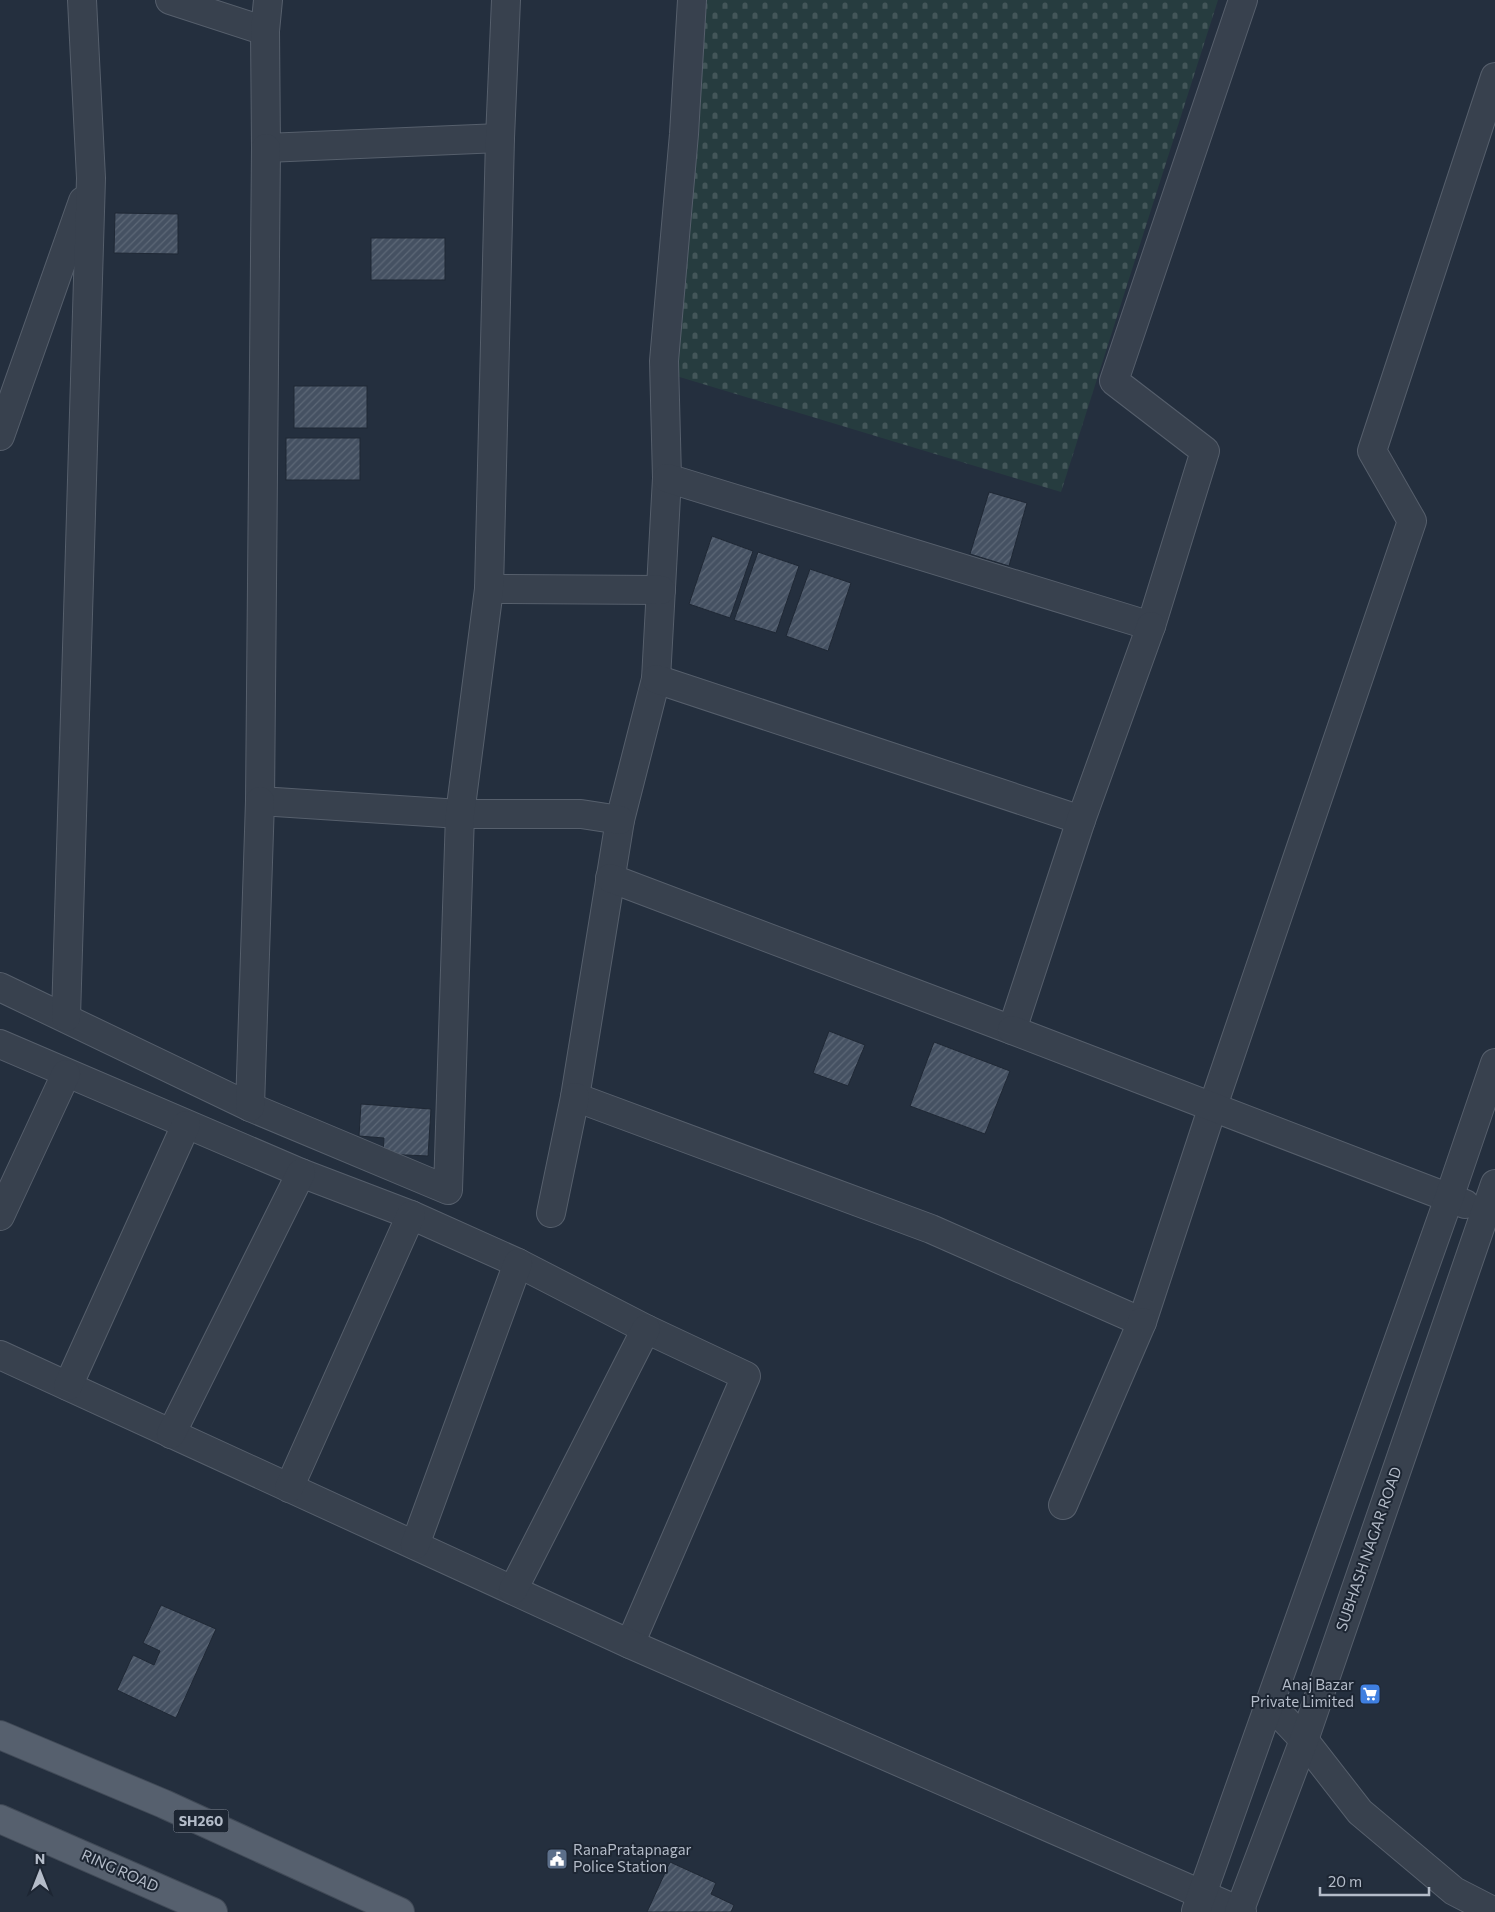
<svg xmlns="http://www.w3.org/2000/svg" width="1495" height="1912" font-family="Commissioner,sans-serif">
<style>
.cemetery{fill:url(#cemetery-stones)}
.building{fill:url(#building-hatch);stroke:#1f2835}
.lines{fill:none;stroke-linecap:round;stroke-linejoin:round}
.minor-casing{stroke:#565f6c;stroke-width:30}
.major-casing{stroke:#414a57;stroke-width:30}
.minor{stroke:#38414e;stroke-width:28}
.major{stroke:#56606e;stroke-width:28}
.labels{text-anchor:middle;stroke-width:4;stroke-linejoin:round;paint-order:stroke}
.shield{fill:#1d2633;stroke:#878f9c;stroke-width:1}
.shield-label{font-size:14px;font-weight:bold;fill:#b4bcc9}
.street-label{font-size:15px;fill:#b4bcc9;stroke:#1d2633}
.poi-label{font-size:15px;fill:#b4bcc9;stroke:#1d2633;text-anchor:end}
</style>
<defs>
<pattern id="cemetery-stones" width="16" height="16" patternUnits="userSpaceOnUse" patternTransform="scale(1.25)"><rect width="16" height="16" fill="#263c3f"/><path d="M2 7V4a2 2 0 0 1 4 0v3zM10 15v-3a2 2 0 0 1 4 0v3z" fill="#435659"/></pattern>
<pattern id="building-hatch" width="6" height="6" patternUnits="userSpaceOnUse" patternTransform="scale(1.25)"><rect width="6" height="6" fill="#455162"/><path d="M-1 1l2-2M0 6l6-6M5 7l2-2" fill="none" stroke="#5d6877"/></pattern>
</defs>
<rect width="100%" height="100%" fill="#242f3e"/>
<path class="cemetery" d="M689,0H1218L1061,492L663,372Z"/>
<g class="building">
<path d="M115,213L178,214V254L114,253Z"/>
<rect x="371" y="238" width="74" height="42"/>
<rect x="294" y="386" width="73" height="42"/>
<rect x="286" y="438" width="74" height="42"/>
<path d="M989,492L1027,503L1009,566L970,554Z"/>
<path d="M712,536L753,551L730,618L689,604Z"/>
<path d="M758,552L799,566L776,633L734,620Z"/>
<path d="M810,569L851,583L828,651L786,636Z"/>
<path d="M829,1031L865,1045L848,1086L813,1073Z"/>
<path d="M934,1042L1010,1071L985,1134L910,1106Z"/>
<path d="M361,1104L431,1109L428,1156L383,1154L384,1138L359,1136Z"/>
<path d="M161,1605L216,1629L176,1718L117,1690L133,1655L154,1665L160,1651L143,1643Z"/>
<path d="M670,1862L716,1883L711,1894L734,1905L731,1912H647Z"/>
</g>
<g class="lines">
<g class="minor-casing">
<g id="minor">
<path d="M170,0L265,31"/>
<path d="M268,0L265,31L266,148L500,138"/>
<path d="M692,0L684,134L664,361L667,478L656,679L620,820L575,1097L931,1229L1142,1322L1213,1106L1412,521L1372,451L1495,77"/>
<path d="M266,148L260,801L460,814H581L620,820"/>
<path d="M0,436L83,201"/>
<path d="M667,478L1151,626L1205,451L1114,381L1243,0"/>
<path d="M489,589L661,590"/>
<path d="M656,679L1081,820"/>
<path d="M610,878L1012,1030L1081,820L1151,626"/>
<path d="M0,987L250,1107L448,1190L460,814L489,589L500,138L506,0"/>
<path d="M66,1017L91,178L82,0"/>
<path d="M1012,1030L1465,1204"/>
<path d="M0,1044L301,1173L411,1215L518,1263L646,1329L746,1376L630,1644"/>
<path d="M250,1107L260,801"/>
<path d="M551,1213L575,1097"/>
<path d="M0,1216L66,1074"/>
<path d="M0,1355L630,1644L1242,1912"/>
<path d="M68,1386L186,1125"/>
<path d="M171,1434L301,1173"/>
<path d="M289,1488L411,1215"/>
<path d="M1063,1505L1142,1322"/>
<path d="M415,1545L518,1263"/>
<path d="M513,1590L646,1329"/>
<path d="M1270,1704L1304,1740L1360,1812L1454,1891L1495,1912"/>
<path d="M1196,1911L1449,1198L1495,1063"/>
<path d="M1239,1912L1304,1740L1495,1184"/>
</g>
</g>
<g class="major-casing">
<g id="major">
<path d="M0,1735L164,1804L400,1912"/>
<path d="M0,1819L213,1912"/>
</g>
</g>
<use href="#minor" class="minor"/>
<use href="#major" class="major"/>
</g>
<defs>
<g id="supermarket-square" transform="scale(1.125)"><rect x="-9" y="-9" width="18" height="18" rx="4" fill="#3f7fe0" stroke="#1d2633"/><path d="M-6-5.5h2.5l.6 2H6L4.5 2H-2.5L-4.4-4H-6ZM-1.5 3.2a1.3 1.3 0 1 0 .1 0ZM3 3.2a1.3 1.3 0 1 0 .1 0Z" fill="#fff"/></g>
<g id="civic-square" transform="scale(1.125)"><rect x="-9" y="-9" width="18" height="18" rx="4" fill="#5c6f8a" stroke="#1d2633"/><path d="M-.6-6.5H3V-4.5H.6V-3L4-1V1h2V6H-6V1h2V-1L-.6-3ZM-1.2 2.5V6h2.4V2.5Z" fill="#fff"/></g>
</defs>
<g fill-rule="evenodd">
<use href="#supermarket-square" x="1370" y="1694"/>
<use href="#civic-square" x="557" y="1859"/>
</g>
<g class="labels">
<rect class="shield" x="173.5" y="1809.5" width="55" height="23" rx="4"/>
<g class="shield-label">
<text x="201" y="1826">SH260</text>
</g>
<g class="street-label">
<text transform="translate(1369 1549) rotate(-71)" y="5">SUBHASH NAGAR ROAD</text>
<text transform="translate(120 1871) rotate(24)" y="5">RING ROAD</text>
</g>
<g class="poi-label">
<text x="1354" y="1690">Anaj Bazar<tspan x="1354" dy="17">Private Limited</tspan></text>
<text x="573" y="1855" text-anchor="start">RanaPratapnagar<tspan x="573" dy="17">Police Station</tspan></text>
</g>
</g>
<g transform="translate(40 1872)" stroke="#1d2633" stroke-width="4" paint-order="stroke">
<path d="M0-4L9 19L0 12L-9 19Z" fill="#b4bcc9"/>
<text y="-8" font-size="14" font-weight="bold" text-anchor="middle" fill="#b4bcc9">N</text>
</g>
<path d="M1320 1887v8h109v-8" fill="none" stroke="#b4bcc9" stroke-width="2.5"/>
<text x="1328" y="1887" font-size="15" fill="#b4bcc9" stroke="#1d2633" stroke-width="4" paint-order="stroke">20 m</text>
</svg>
